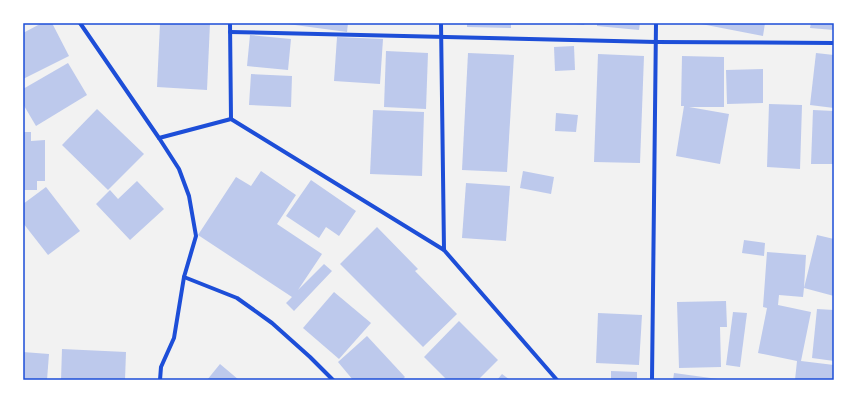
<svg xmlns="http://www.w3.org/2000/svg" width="857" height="403" font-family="Jost,sans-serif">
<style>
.building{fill:#bdc9ec}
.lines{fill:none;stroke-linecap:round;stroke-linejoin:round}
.minor{stroke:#1d4ed8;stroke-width:4}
.neatline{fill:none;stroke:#1d4ed8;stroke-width:1.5}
</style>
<rect width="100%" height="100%" fill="#f2f2f2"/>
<g class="building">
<path d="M42,23H52L69,56L23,79V33Z"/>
<path d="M160,23H210L207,90L157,87Z"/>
<path d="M280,23H348L347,32Z"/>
<path d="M467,23H511V28L467,27Z"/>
<path d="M574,23H585L584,25L574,24Z"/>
<path d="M597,23H640L639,30L597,26Z"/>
<path d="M696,23H765L763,36Z"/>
<path d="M811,23H834V30L810,28Z"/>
<path d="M250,35L291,39L288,70L247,66Z"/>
<path d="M337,37L383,39L380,84L334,81Z"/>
<path d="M574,46L575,70L555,71L554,47Z"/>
<path d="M386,51L428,53L426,109L384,107Z"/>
<path d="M468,53L514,55L507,172L462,170Z"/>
<path d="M816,53L834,55V108L810,105Z"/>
<path d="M598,54L644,56L640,163L594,162Z"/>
<path d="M682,56L724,57V107H689L729,114L720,164L676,156L684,106H681Z"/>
<path d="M68,63L87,95L36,126L23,104V89Z"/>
<path d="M763,69V103L727,104L726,70Z"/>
<path d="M251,74L292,76L291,107L249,105Z"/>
<path d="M769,104L802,105L800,169L767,167Z"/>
<path d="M97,109L144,154L108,190L62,145Z"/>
<path d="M373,110L424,112L422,176L370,174Z"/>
<path d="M813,110L834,111V164H811Z"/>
<path d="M556,113L578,115L576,132L555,131Z"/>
<path d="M23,132H31V141L45,140V181H37V190H23Z"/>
<path d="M261,171L296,195L277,224L322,254L298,290L324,264L332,271L294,311L286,303L292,297L198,235L236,177L251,186Z"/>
<path d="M523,171L554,177L551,194L520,188Z"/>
<path d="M311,180L356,211L339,236L326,227L319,238L286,216Z"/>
<path d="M137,181L164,209L130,240L96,204L110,190L118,199Z"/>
<path d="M466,183L510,186L506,241L462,238Z"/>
<path d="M46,187L80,231L48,255L23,223V204Z"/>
<path d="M377,227L418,269L415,271L457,314L423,347L340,264Z"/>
<path d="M817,235L834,239V296L804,288L803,297L779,295L778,305L811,312L801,361L834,365V380H795L797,361L758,353L767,308L763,307L767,252L806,255L804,288Z"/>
<path d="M744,240L765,243L764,256L742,253Z"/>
<path d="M334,292L371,323L339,359L303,328Z"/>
<path d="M726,301L727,327H720L721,367L679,368L677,302Z"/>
<path d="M817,309L834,310V361L812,358Z"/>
<path d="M733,312L747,313L740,367L726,365Z"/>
<path d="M598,313L642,315L639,365L596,363Z"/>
<path d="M459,321L498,360L478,380H447L424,357Z"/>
<path d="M367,336L405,377L402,380H353L338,362Z"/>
<path d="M62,349L126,352L125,380H61Z"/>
<path d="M23,352L49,354L47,380H23Z"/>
<path d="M220,364L239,380H207Z"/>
<path d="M611,371L637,372V380H611Z"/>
<path d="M674,373L718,379V380H673Z"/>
<path d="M502,374L510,380H497Z"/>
</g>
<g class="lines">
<g class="minor">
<path d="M80,23L159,138L231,119L444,250L441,23"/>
<path d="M230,23L231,119"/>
<path d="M230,32L656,42L834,43"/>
<path d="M159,138L179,169L189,196L196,236L184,277L237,298L272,323L310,357L333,380"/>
<path d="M444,250L557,380"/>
<path d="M160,380L161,367L174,338L184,277"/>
<path d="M652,380L656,23"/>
</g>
</g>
<rect width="857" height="403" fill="none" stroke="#ffffff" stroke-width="48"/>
<rect x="24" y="24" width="809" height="355" class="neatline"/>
</svg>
